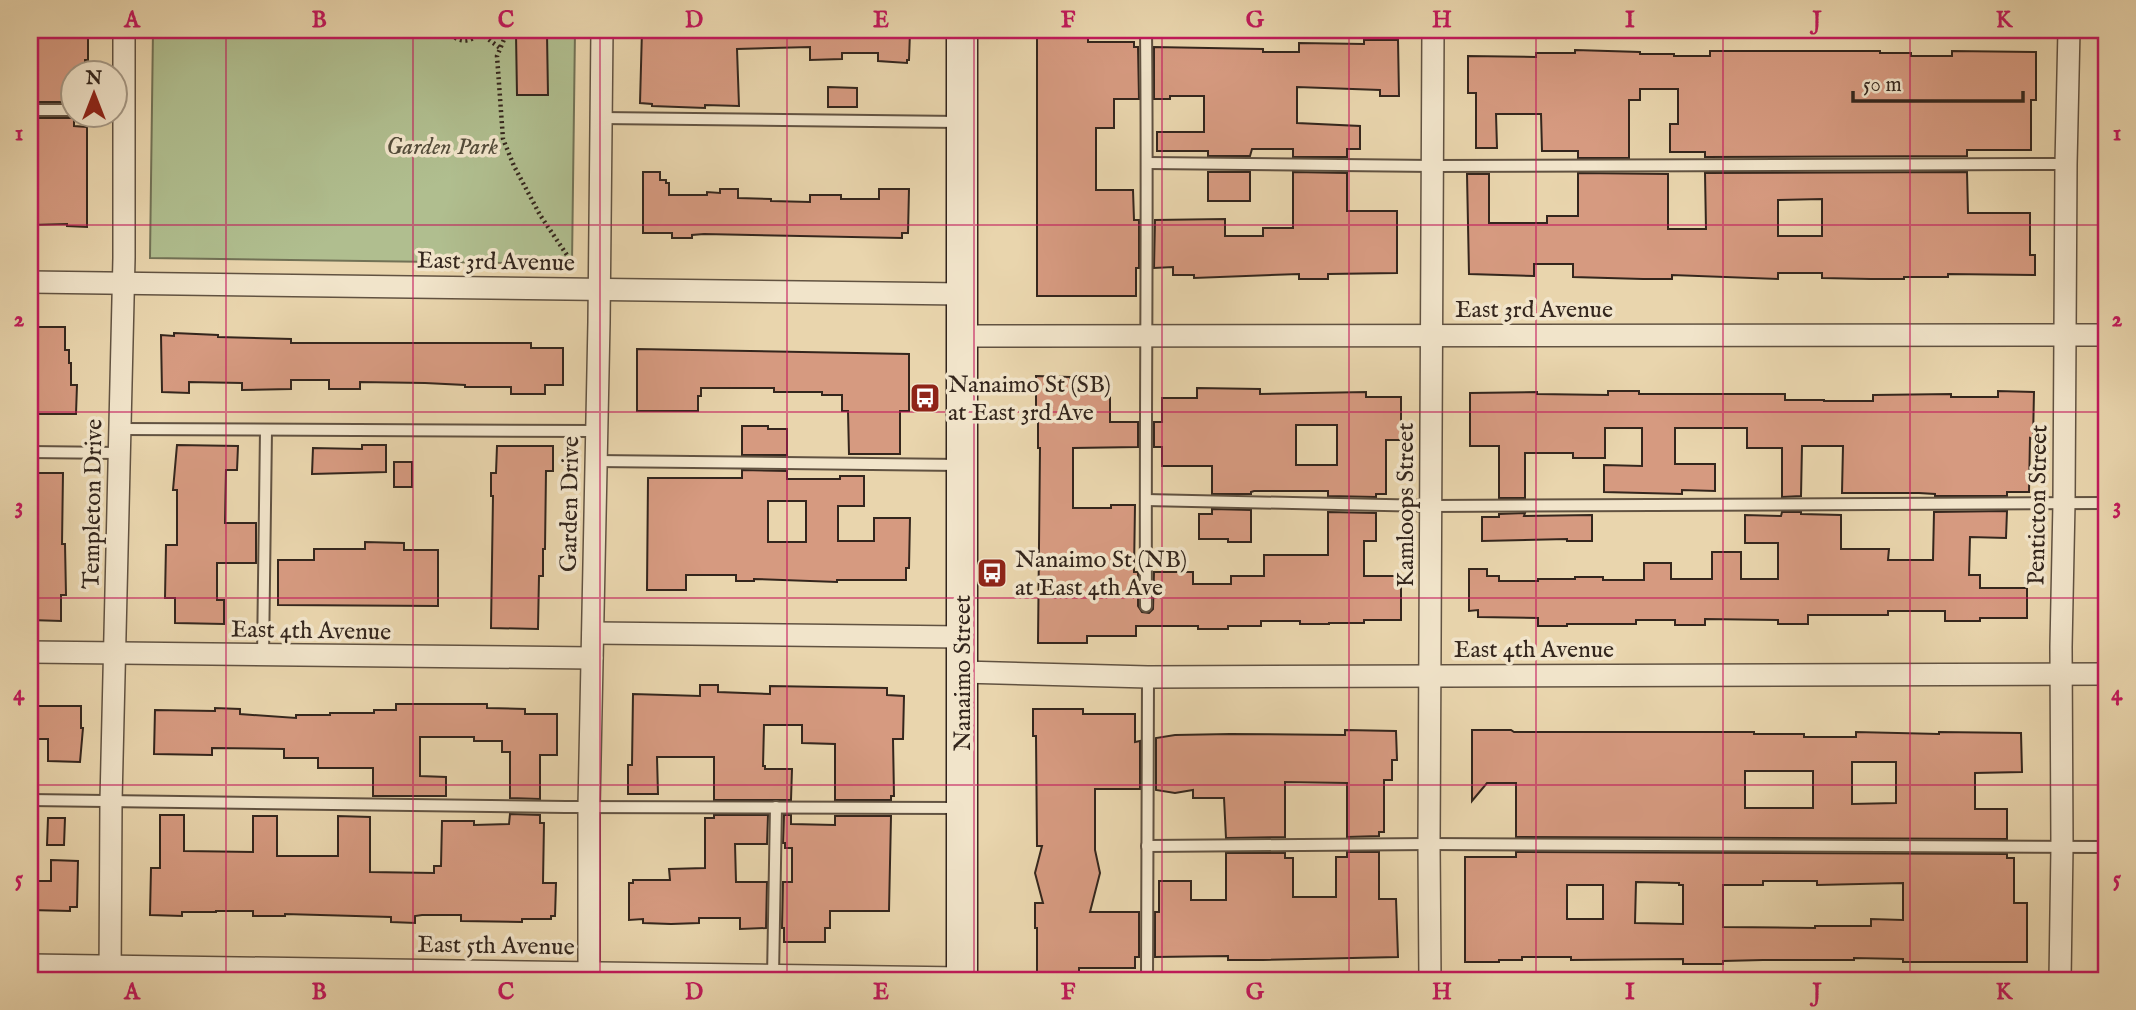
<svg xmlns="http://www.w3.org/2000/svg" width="2136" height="1010" font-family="'IM FELL English',serif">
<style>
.green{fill:#b0be8f;stroke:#727256;stroke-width:2}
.building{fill:#d69a80;stroke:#34261d;stroke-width:2;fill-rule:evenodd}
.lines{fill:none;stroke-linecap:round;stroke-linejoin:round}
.lane-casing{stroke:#615241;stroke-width:14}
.street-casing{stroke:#615241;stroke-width:24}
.secondary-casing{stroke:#34261d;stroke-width:33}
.path{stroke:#34261d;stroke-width:4.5;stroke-dasharray:2 3.5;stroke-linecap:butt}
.lane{stroke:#f1e4ca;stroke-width:10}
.street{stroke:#f1e4ca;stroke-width:21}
.secondary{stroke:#f1e4ca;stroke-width:30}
.grid{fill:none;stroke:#c2185b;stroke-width:2;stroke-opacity:0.55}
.labels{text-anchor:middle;stroke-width:7;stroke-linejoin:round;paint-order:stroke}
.park-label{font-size:24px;font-style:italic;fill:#534c3a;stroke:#f1e4ca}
.street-label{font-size:24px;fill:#34261d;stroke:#f1e4ca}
.poi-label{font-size:24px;fill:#34261d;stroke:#f1e4ca;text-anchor:start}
.neatline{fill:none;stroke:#c2185b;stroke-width:2.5}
.grid-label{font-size:23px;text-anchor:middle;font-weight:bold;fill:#c2185b}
</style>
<rect width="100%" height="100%" fill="#e9d5ad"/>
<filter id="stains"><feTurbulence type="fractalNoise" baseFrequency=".00286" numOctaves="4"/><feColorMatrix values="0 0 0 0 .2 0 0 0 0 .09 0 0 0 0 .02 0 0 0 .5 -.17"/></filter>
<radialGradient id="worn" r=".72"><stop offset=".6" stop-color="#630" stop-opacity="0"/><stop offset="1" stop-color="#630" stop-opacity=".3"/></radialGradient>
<path class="green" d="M153,30H575L572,264L150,258Z"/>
<g class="building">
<path d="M30,30H88V60H85V68H74V102H30Z"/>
<path d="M642,30H906V32H910L909,60H907V63L878,61V53H842V59L810,60V47L737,49L739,106L705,105V108L652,106V104L640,103Z"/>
<path d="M1037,31H1088V42H1134V47H1138L1139,99H1114V128H1096V190H1133L1134,220H1139V268H1136V296H1037Z"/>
<path d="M516,34H547L548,95H517Z"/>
<path d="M1364,40H1398L1399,96H1380V90L1297,87V123L1360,126V149H1347V157H1293V149H1252L1250,156H1208V151H1157V132H1204V96H1170V99H1154V47L1263,49V52H1299V43L1364,44Z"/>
<path d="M1575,50L1640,52V54H1674V56H1710V51H1880V53H1911V56H1952V51L2036,52V100H2031V150H1967V156L1705,157V152H1670V124H1678V89H1640V100H1629V158H1578V151H1542L1541,114H1496L1497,148H1476V93H1468V56L1536,57V53H1575Z"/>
<path d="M828,87L857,88V107H828Z"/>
<path d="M30,118H74V126L87,127V227L67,226V224L31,225Z"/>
<path d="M643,172H660V180H666V183H669V195H707V192L720,193V189H738V198L771,199V201L810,202V195H841V199H879V189H909L908,233H902V238L704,234L692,235V238H672V233H643Z"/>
<rect x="1208" y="172" width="42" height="29"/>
<path d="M1293,172L1347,173V211H1397V273L1328,274V279H1299V274L1194,278V275H1173V267L1154,268L1155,220L1225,219V236H1263V228H1293Z"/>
<path d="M1967,172L1968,213H2030V255H2035V275L1948,274V277H1904V279H1871L1822,278V273H1778V279L1672,275V279H1643L1573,277V264H1534V276L1469,274L1467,174H1489V223H1547V216H1578V173L1668,174V229H1706L1705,173ZM1822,199V236H1778V200Z"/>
<path d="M30,327H65V350H69V363H71V385H77L76,414H35V380H32V372H30Z"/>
<path d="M174,333L218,335V337L291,339V343H531V348H563V385H545V394H511V387H465V385L425,383L360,382V389H329V380H291V389L242,390V383L189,382V393L162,392L161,335L174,336Z"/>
<path d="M637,349L909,354V411H900V454H849L848,411H842V395H822V392H774V388H701V396H698V411H637Z"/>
<path d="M1036,376L1070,377V381H1110V422H1138V447L1073,448V508H1111V505H1135L1134,572H1138V606L1142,612L1149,613L1153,609L1154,572H1193V584H1231V576H1264V555H1328V512L1376,513V541H1364V576H1401V620H1364V623H1329V624H1300V621H1261V626H1228V629H1198V626H1136V636H1087V643H1038L1040,448H1038V418H1036Z"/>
<path d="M1197,388L1260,389V394L1366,392V397H1401V440H1386V494H1376V497L1328,496V491H1254L1251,492V494H1212V466H1162V447H1154V422H1162V398H1197ZM1296,425H1337V465H1296Z"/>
<path d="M1608,391H1639V394H1785V400H1824V401H1873V395L1951,394V397H1998V391L2034,392L2033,439L2030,438L2029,492H2007V496H1935V494L1919,493H1842L1843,446H1802L1801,496L1782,497V448H1747V428H1675V464H1715V491L1682,490V494L1604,492V465L1642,466V428H1605V458H1573V453H1525V498H1499V446H1470V393L1537,392V394L1608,395Z"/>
<path d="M742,426H768V429H787V455H742Z"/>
<path d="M177,445L238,446L237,470H226L225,523H256V563H217V600H224V624L175,623V598H165L166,545H177V490H173Z"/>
<path d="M362,445H386V472L312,474L313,448L362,449Z"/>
<path d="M497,446H553V471H546L545,549H543V576H539L538,629L491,628L493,496H491V473H496Z"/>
<rect x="394" y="462" width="18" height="25"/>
<path d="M742,470L787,471V479H840V476H864V506H838V541H874V518H910L909,568H906V580H837V582L754,579V581H736V575H686V590H647L648,478H742ZM768,501H806V542H768Z"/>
<path d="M30,473H63L62,544H65L66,595H61V621L30,620Z"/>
<path d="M1212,509L1251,510V542H1228V539H1199V514H1212Z"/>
<path d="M2007,511L2006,538L1970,537L1969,575H1980V588H2027V618H1980V621H1945V611H1888V615H1808V624H1778V620L1705,619V625H1675V620H1636V624H1567V626H1538V618L1478,617V610L1469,611V569H1487V576H1499V581H1538V579H1575V577H1603V580H1644V563H1671V579H1712V552H1741V579H1778V543H1745V515L1781,516L1782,512H1801V514L1841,515V549H1889L1888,560H1933L1934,512Z"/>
<path d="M1525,513L1524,516L1592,515V541H1567V539L1482,541V517H1499V514Z"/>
<path d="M365,542L404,543V550H438V606L278,605V560H314V549H365Z"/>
<path d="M700,685H718V692L770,694V686L887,688V695L904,696L903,739H893L894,796H891V800H835V744L802,743V725H764L763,766H765V769H792L791,800H714V757H657L658,794H628V765H632L633,694L700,696Z"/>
<path d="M396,704H487V708L525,709V714H557V755H540V799L510,798V752H502V741H474V737H420V776L446,777V796H373V768H318V758H284V749L212,748V755L154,754L155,710L215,711V708L240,709V714L296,718V715H330V713H374V710H396Z"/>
<path d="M30,706H81V728H83L80,762L48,761V739H30Z"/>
<path d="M1033,709H1083V714H1135V742L1140,741V789H1095V850L1100,873L1090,912H1139V957H1135V968H1079V980H1037V928H1035V903H1043L1035,873L1042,846H1037L1036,736H1033Z"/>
<path d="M1345,730L1396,731L1397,760H1392V780H1384V832H1379V836L1347,837V783L1285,782V837L1226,838L1224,798H1193V790L1175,793L1156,790V738L1175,735L1230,734L1345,735Z"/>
<path d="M1472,730H1511L1514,732H1754V734H1804V737H1856V732L1939,734V732L2021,733L2022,772L1975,773V809H2007V839L1516,837V783H1487L1472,801ZM1852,762H1896V803L1852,804ZM1745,771H1813V808H1745Z"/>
<path d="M510,814L540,815V823H544L543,883H556L555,916H551V919H522V922L461,921V915H422L415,916V923L391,922V917L285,914V916H253V911H216V912H182V916L150,915L151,868H160V815H184V851L253,852V816H277V856H338V816L370,817V872L434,873V866H441L442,821H474V825L509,824Z"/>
<path d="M714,815H768L767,844H735L736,882H767L766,928L740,929V918H699V923L671,924L643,923V919L629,920V883H633V880H670L669,869L705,868V818H714Z"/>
<path d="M784,815H791V824L835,825V816H891L889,911H830V928H825V942H784V928H782L783,882H792V848H785V843H783Z"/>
<path d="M48,818H65L64,845H47Z"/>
<path d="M1347,852H1379V899H1396L1398,957L1263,960H1228V956L1155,957V912H1159V881H1191V900H1226V853H1285V858H1293V897H1336V857H1347Z"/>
<path d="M1516,852L2007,854V858H2014V903H2027V962H1903V959L1854,958V960H1763L1723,961V964H1683V959L1571,960V957H1522V960H1499V962H1465V857H1516ZM1763,881H1817V885L1903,883V920L1871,919V926H1815V928L1723,927V885H1763ZM1636,882L1679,883V885H1683V924L1635,923ZM1567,885H1603V919H1567Z"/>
<path d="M51,860L78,861L77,907H70V911L30,910V881H51Z"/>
</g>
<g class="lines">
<g class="lane-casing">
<g id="lane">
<path d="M1146,30C1148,222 1145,414 1146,606"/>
<path d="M30,110H74"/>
<path d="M601,118L959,122"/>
<path d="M1148,163L1433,166L2066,164"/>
<path d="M120,429L597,431"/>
<path d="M30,452L119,453"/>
<path d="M596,461L960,465"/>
<path d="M1146,500L1431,506L2106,503"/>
<path d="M263,656L266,430"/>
<path d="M30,800L566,807L961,808"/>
<path d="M1147,846L1429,844L2106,847"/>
<path d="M773,976L776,807"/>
<path d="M1147,980L1148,677"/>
</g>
</g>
<g class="street-casing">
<g id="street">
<path d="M30,282L962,294"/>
<path d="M962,336L2106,335"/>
<path d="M593,633L962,637"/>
<path d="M30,652L592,658"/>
<path d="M962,672L1148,677L2106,674"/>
<path d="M30,965L962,978"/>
<path d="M110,980L111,801L124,258V30"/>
<path d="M589,980V807L599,322L602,30"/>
<path d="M1430,980L1429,844L1433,30"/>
<path d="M2060,980L2062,847L2061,647L2064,503L2066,164L2069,30"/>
</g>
</g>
<g class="secondary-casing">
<path id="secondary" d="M962,980V30"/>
</g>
<g class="path">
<path d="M447,30C457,44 472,44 482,30"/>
<path d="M508,30L497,56L503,139L514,166L540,215L573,264"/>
<path d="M480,33L500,48"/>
</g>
<use href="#lane" class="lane"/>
<use href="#street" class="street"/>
<use href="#secondary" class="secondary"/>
</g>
<path class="grid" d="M226,30V980M413,30V980M600,30V980M787,30V980M974,30V980M1162,30V980M1349,30V980M1536,30V980M1723,30V980M1910,30V980M30,225H2106M30,412H2106M30,598H2106M30,785H2106"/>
<defs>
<g id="bus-square" transform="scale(1.575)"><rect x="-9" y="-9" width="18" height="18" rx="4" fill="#8f2418" stroke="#f1e4ca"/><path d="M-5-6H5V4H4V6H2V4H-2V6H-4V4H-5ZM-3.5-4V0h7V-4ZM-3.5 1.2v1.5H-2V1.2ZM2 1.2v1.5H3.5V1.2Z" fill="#fff"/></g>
</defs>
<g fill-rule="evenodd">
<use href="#bus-square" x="925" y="398"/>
<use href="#bus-square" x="992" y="573"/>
</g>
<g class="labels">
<g class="park-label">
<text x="442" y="154">Garden Park</text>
</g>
<g class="street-label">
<text transform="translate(496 261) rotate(1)" y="8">East 3rd Avenue</text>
<text x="1534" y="317">East 3rd Avenue</text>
<text transform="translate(92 504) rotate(-89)" y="8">Templeton Drive</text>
<text transform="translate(569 504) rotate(-89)" y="8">Garden Drive</text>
<text transform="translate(1405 505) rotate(-90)" y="8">Kamloops Street</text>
<text transform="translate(2037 505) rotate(-89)" y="8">Penticton Street</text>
<text transform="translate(311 630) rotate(1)" y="8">East 4th Avenue</text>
<text x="1534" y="657">East 4th Avenue</text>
<text transform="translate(962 673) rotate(-90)" y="8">Nanaimo Street</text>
<text transform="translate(496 945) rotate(1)" y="8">East 5th Avenue</text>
</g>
<g class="poi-label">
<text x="948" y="392">Nanaimo St (SB)<tspan x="948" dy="28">at East 3rd Ave</tspan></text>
<text x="1015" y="567">Nanaimo St (NB)<tspan x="1015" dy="28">at East 4th Ave</tspan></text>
</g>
</g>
<rect width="2136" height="1010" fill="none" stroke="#e9d5ad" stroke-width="77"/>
<g transform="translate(94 94)"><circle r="33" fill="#f1e4ca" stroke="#a59885" stroke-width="2"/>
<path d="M0-5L12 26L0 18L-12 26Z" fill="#8f2418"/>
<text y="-10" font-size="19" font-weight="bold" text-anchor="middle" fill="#34261d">N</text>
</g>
<path d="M1853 91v10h170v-10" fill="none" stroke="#34261d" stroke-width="3.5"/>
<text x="1863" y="91" font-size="21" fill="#34261d" stroke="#f1e4ca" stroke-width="5" paint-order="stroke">50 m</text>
<rect x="38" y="38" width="2060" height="934" class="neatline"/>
<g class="grid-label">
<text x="132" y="27">A</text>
<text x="319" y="27">B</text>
<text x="506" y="27">C</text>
<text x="694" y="27">D</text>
<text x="881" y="27">E</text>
<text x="1068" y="27">F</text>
<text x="1255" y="27">G</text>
<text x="1442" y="27">H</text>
<text x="1630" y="27">I</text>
<text x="1817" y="27">J</text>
<text x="2004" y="27">K</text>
<text x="19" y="140">1</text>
<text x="2117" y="140">1</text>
<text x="19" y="326">2</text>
<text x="2117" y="326">2</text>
<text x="19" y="513">3</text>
<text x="2117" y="513">3</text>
<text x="19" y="700">4</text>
<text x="2117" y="700">4</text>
<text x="19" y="886">5</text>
<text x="2117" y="886">5</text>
<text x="132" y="999">A</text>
<text x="319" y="999">B</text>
<text x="506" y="999">C</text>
<text x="694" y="999">D</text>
<text x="881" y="999">E</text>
<text x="1068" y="999">F</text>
<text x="1255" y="999">G</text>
<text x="1442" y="999">H</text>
<text x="1630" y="999">I</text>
<text x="1817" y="999">J</text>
<text x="2004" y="999">K</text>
</g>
<rect width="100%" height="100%" filter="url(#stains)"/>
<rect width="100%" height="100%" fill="url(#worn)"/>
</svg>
